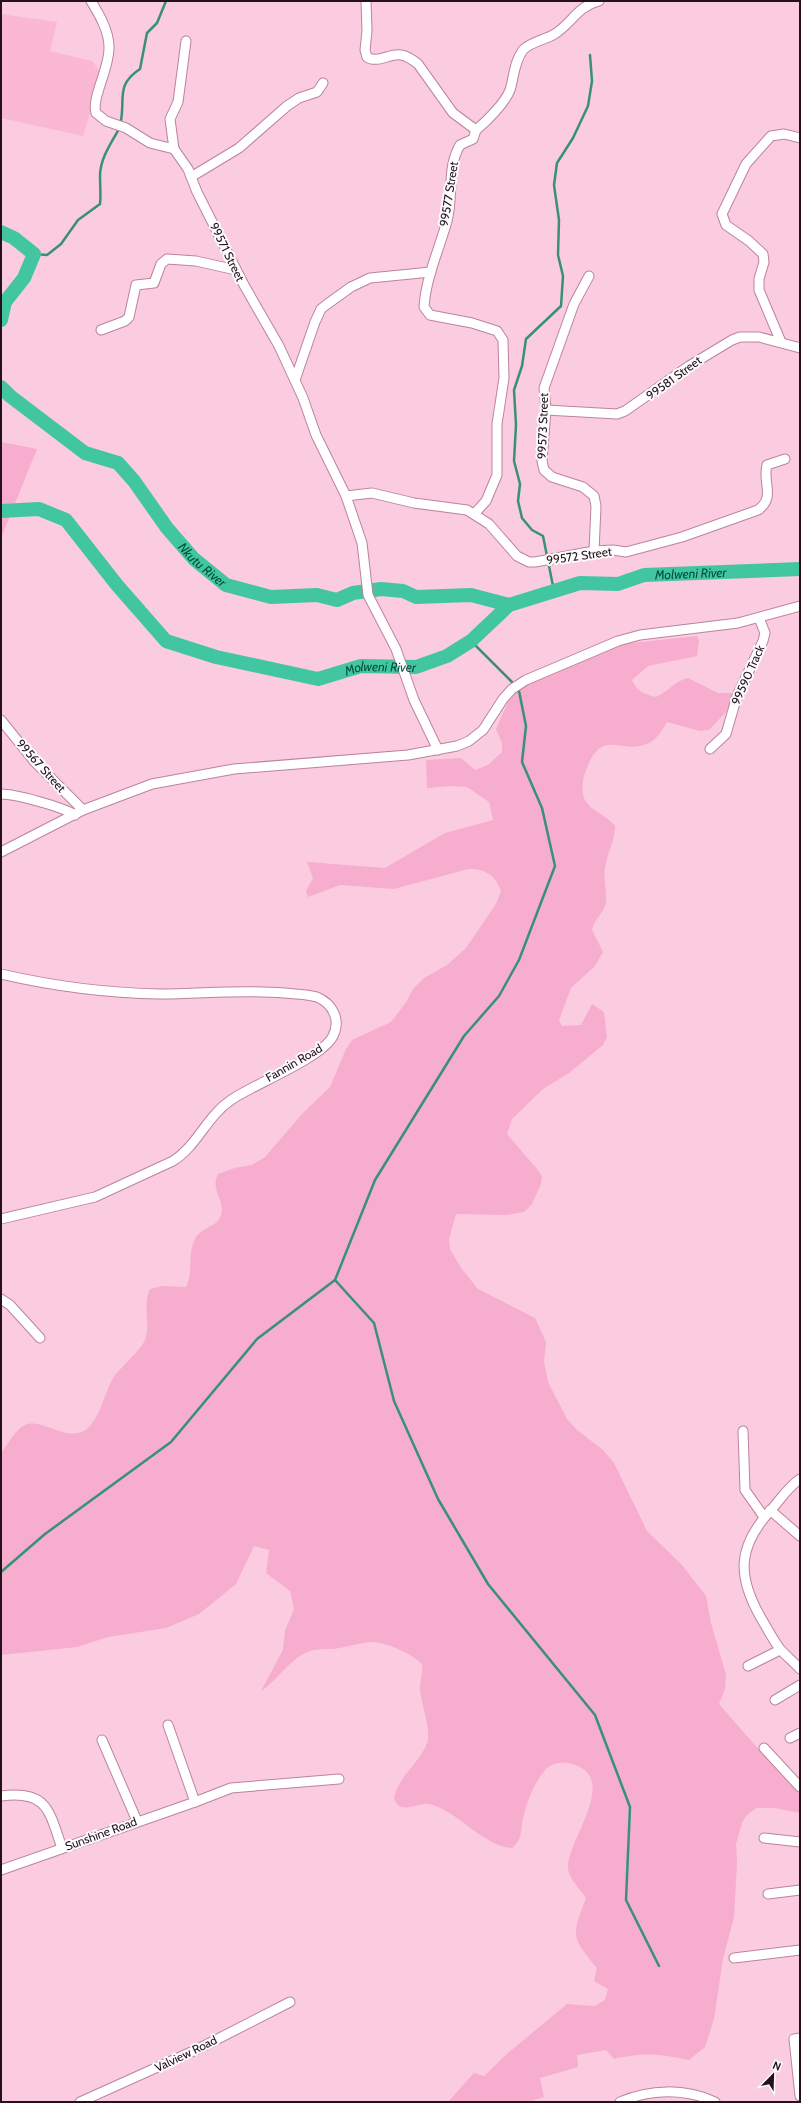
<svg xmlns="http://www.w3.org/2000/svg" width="801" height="2103" font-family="Cabin,sans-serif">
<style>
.built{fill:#fab8d5}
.green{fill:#f6adce}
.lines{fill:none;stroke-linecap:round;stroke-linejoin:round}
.stream{stroke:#399079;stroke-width:2.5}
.river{stroke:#42c6a1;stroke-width:14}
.minor-casing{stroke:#bb849c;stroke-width:11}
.minor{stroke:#fff;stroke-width:9}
.labels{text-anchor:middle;stroke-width:4;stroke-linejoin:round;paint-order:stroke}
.street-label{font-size:12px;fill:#25111b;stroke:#fcfcfc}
.water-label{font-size:13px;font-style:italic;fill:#004f3d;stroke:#fcfcfc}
</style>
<rect width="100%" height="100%" fill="#fbcbe0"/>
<path class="built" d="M1,14L57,22L50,51L92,61L102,74L83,136L1,118Z"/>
<g class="green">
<path d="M1,442L37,449L1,538Z"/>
<path d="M697,636L699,641L697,656L648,666L632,680C637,692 644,694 656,697C668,692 675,681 688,678L718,693H734L726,712L709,730L700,731L667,722C663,729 657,739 649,743C617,757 602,723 584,776C582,784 581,796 587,803C594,812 607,816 615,826C615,841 607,853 605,868C603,879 607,891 606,902C604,913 594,919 592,930L603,952L595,966L571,988L559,1020L562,1026L581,1025L592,1004L604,1012L607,1037L603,1045L569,1073L543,1089L512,1119L507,1134L537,1169L542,1176L541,1184L532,1204L524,1212L507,1215L456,1214L449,1239L450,1249L461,1268L478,1289L535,1318L546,1342L544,1362L548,1382L567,1419L577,1430L603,1450L614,1463L647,1531L681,1564L706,1596L711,1623L726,1675L725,1689L719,1704L782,1776L800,1790V1813L775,1808H756L746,1816L742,1823L736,1844L737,1863L734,1917L723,1959L714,2019L705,2047L689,2060C659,2054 644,2052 614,2059L606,2050L577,2055L578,2067L540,2078L544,2097L528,2102H448L474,2073L484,2076L508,2053L567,2004L594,2006L605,2000L608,1989L594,1981L597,1968C570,1935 572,1936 586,1898C580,1889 567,1877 568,1866C569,1837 623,1774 568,1763C559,1762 552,1763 546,1769C534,1783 527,1801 523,1818C521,1830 522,1840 512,1848C486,1846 465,1820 442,1809C438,1807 430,1803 425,1804C414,1805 397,1814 394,1797C401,1773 419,1764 427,1743C432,1729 420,1702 420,1688C420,1680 423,1672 422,1664C413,1654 384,1641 370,1642C360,1643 350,1646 340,1648C330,1650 317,1648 307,1652C289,1660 277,1681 261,1691L283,1650L285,1631L294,1609L290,1591L266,1573L269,1550L254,1546L236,1584L199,1614L166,1628L108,1637L77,1647L1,1655V1453C8,1444 15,1430 25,1425C43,1417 67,1444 87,1429C100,1418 104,1395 112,1380C119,1368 142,1349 145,1340C151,1324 142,1305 150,1289L162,1286L186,1287C194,1272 187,1254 195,1239C202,1225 222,1228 222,1209C221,1195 211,1189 218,1174L235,1168L252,1165L265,1157L302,1114L330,1087L346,1049L352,1040L391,1022L407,1001L413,989L424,978L447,965L466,948L496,904L501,891C495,874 485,869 468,869L394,889L340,885L308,897L306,891L313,878L307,862L385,868L445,833L493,820L489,802L467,787L450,786L427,788L426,760L461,758L475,770L488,765L502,752V743L496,729L508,702L521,687L623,644Z"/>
</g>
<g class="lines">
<g class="stream">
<path d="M121,121C125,97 116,85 140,69L147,33L157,23L166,1"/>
<path d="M34,254L47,255L61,244L78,220L100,204C101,195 100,185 100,176C100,159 111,143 119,129"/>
<path d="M554,591L543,536L532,530L522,518L518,501L520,484L514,461L516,425L514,390L522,366L526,339L561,306L563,276L558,255L559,220L554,185L557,163L573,138L588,106L592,81L590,55"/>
<path d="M471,641L512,682"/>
<path d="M335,1280L374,1323L394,1401L438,1499L488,1584L595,1715L630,1807L626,1900L659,1966"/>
<path d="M1,1572L45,1534L171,1442L257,1339L335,1280L375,1180L464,1036L499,996L519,960L555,866L542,808L522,762L526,726L519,691"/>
</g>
<g class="river">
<path d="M1,232L14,238L34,254L24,278L5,302L1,320"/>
<path id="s1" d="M1,387L10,396L85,453L118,463L134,481L167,528L194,559L226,585L271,597L317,595L337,600L353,593L381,589L403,591L416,597L471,595L509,605"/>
<path id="s2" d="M1,511L39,509L66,520L117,585L166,641L216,657L318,679L361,666L416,667L447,656L471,641L509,605L580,583L618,584L644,575L800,569"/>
</g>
<g class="minor-casing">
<g id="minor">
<path d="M91,1C99,14 109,31 109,47C110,68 91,98 96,113L106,121L126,128L150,143L174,149L188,169L197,192L244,285L279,346L303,398L316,435L346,496L362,543L368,595L396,649L414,700L438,750"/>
<path d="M366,1L367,31L365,50L367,57C377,64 390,53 401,55C408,56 413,60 418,64L453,113L476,130L473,139L460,145C446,169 454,195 447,221C439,250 426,277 424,307L430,315L472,323L497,331L503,340L504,378L497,424V475L486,501L475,513"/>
<path d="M476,130C487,121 505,103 510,90C514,77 514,62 523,50C530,42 544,40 553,35C572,24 576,7 599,1"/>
<path d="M174,149L170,119L178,102L186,41"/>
<path d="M191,177L239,148L287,106L299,98L317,92L323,83"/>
<path d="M589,276L574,304L544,388L546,410L542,461L544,470L552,477L583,487L594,496L596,506L594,551"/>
<path d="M101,330L125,321L129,317L136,285L154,283L161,264L167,259L196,261L236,270"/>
<path d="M781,342L759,290V279L764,262L763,254L749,241L726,225L722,214L746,164L771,136L784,134L800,138"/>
<path d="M295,380L315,322L321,309L326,305L351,287L370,278L431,272"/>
<path d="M546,410L617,414L625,411L689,366L732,340L740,337H759L800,348"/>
<path d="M346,496L372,493L414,503L467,510L489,524L517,556L529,562H535L594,551L613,550L626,552L682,537L758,510C776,497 762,482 767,465L785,459"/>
<path d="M1,720L34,761L83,810"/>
<path d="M710,749L726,734L737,696L763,641L765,633L759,618"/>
<path d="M1,794C15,794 63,807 75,815"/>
<path d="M1,852L83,810L152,784L234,769L408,755L457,746L469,741L483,730L503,699L512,689L526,680L618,641L640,635L738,623L800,606"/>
<path d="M1,974C53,986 106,993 160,994C201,994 243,989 284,993C294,994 307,994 317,997C333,1004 341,1020 333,1036C322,1058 254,1084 231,1100C207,1116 197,1146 173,1161L95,1197L1,1219"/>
<path d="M1,1299L10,1305L40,1338"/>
<path d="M743,1431L745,1490L764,1517"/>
<path d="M800,1479C788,1487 780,1500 771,1510C737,1547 737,1576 761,1618C767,1628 773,1640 780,1649C786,1656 794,1662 800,1669"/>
<path d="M770,1510L800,1536"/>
<path d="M748,1666L780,1650"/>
<path d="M775,1700L800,1685"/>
<path d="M790,1738L800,1733"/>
<path d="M102,1740L137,1821"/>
<path d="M764,1748L800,1787"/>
<path d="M1,1796C48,1790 49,1811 62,1848"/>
<path d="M195,1802L231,1788L339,1779"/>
<path d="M764,1838L800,1842"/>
<path d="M1,1870L195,1802L168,1725"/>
<path d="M768,1894L800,1890"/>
<path d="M734,1958L800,1950"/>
<path d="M800,2096L794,2039L800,2038"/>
<path d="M80,2102L200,2048L290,2002"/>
<path d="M620,2102C650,2089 685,2088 715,2102"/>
</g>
</g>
<use href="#minor" class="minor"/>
</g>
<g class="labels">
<g class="street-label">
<text transform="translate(449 194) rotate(-81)" y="4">99577 Street</text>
<text transform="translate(227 252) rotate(64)" y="4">99571 Street</text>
<text transform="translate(674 378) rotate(-36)" y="4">99581 Street</text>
<text transform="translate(543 426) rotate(-88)" y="4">99573 Street</text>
<text transform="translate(579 556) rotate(-8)" y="4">99572 Street</text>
<text transform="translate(748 675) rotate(-66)" y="4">99590 Track</text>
<text transform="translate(41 766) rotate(48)" y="4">99567 Street</text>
<text transform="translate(294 1063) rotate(-30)" y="4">Fannin Road</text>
<text transform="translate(101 1834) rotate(-20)" y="4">Sunshine Road</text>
<text transform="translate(186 2054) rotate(-26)" y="4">Valview Road</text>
</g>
<g class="water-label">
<text dy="5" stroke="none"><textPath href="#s1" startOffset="274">Nkutu River</textPath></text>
<text dy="5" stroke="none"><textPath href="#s2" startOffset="781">Molweni River</textPath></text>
<text dy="5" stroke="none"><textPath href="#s2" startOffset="445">Molweni River</textPath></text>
</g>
</g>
<rect width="801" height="2103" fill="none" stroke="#25111b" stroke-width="4"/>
<g transform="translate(773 2075) rotate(23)" stroke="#fcfcfc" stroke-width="3" paint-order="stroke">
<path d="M0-3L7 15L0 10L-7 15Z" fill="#25111b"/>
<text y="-6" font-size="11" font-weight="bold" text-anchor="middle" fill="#25111b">N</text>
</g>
</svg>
